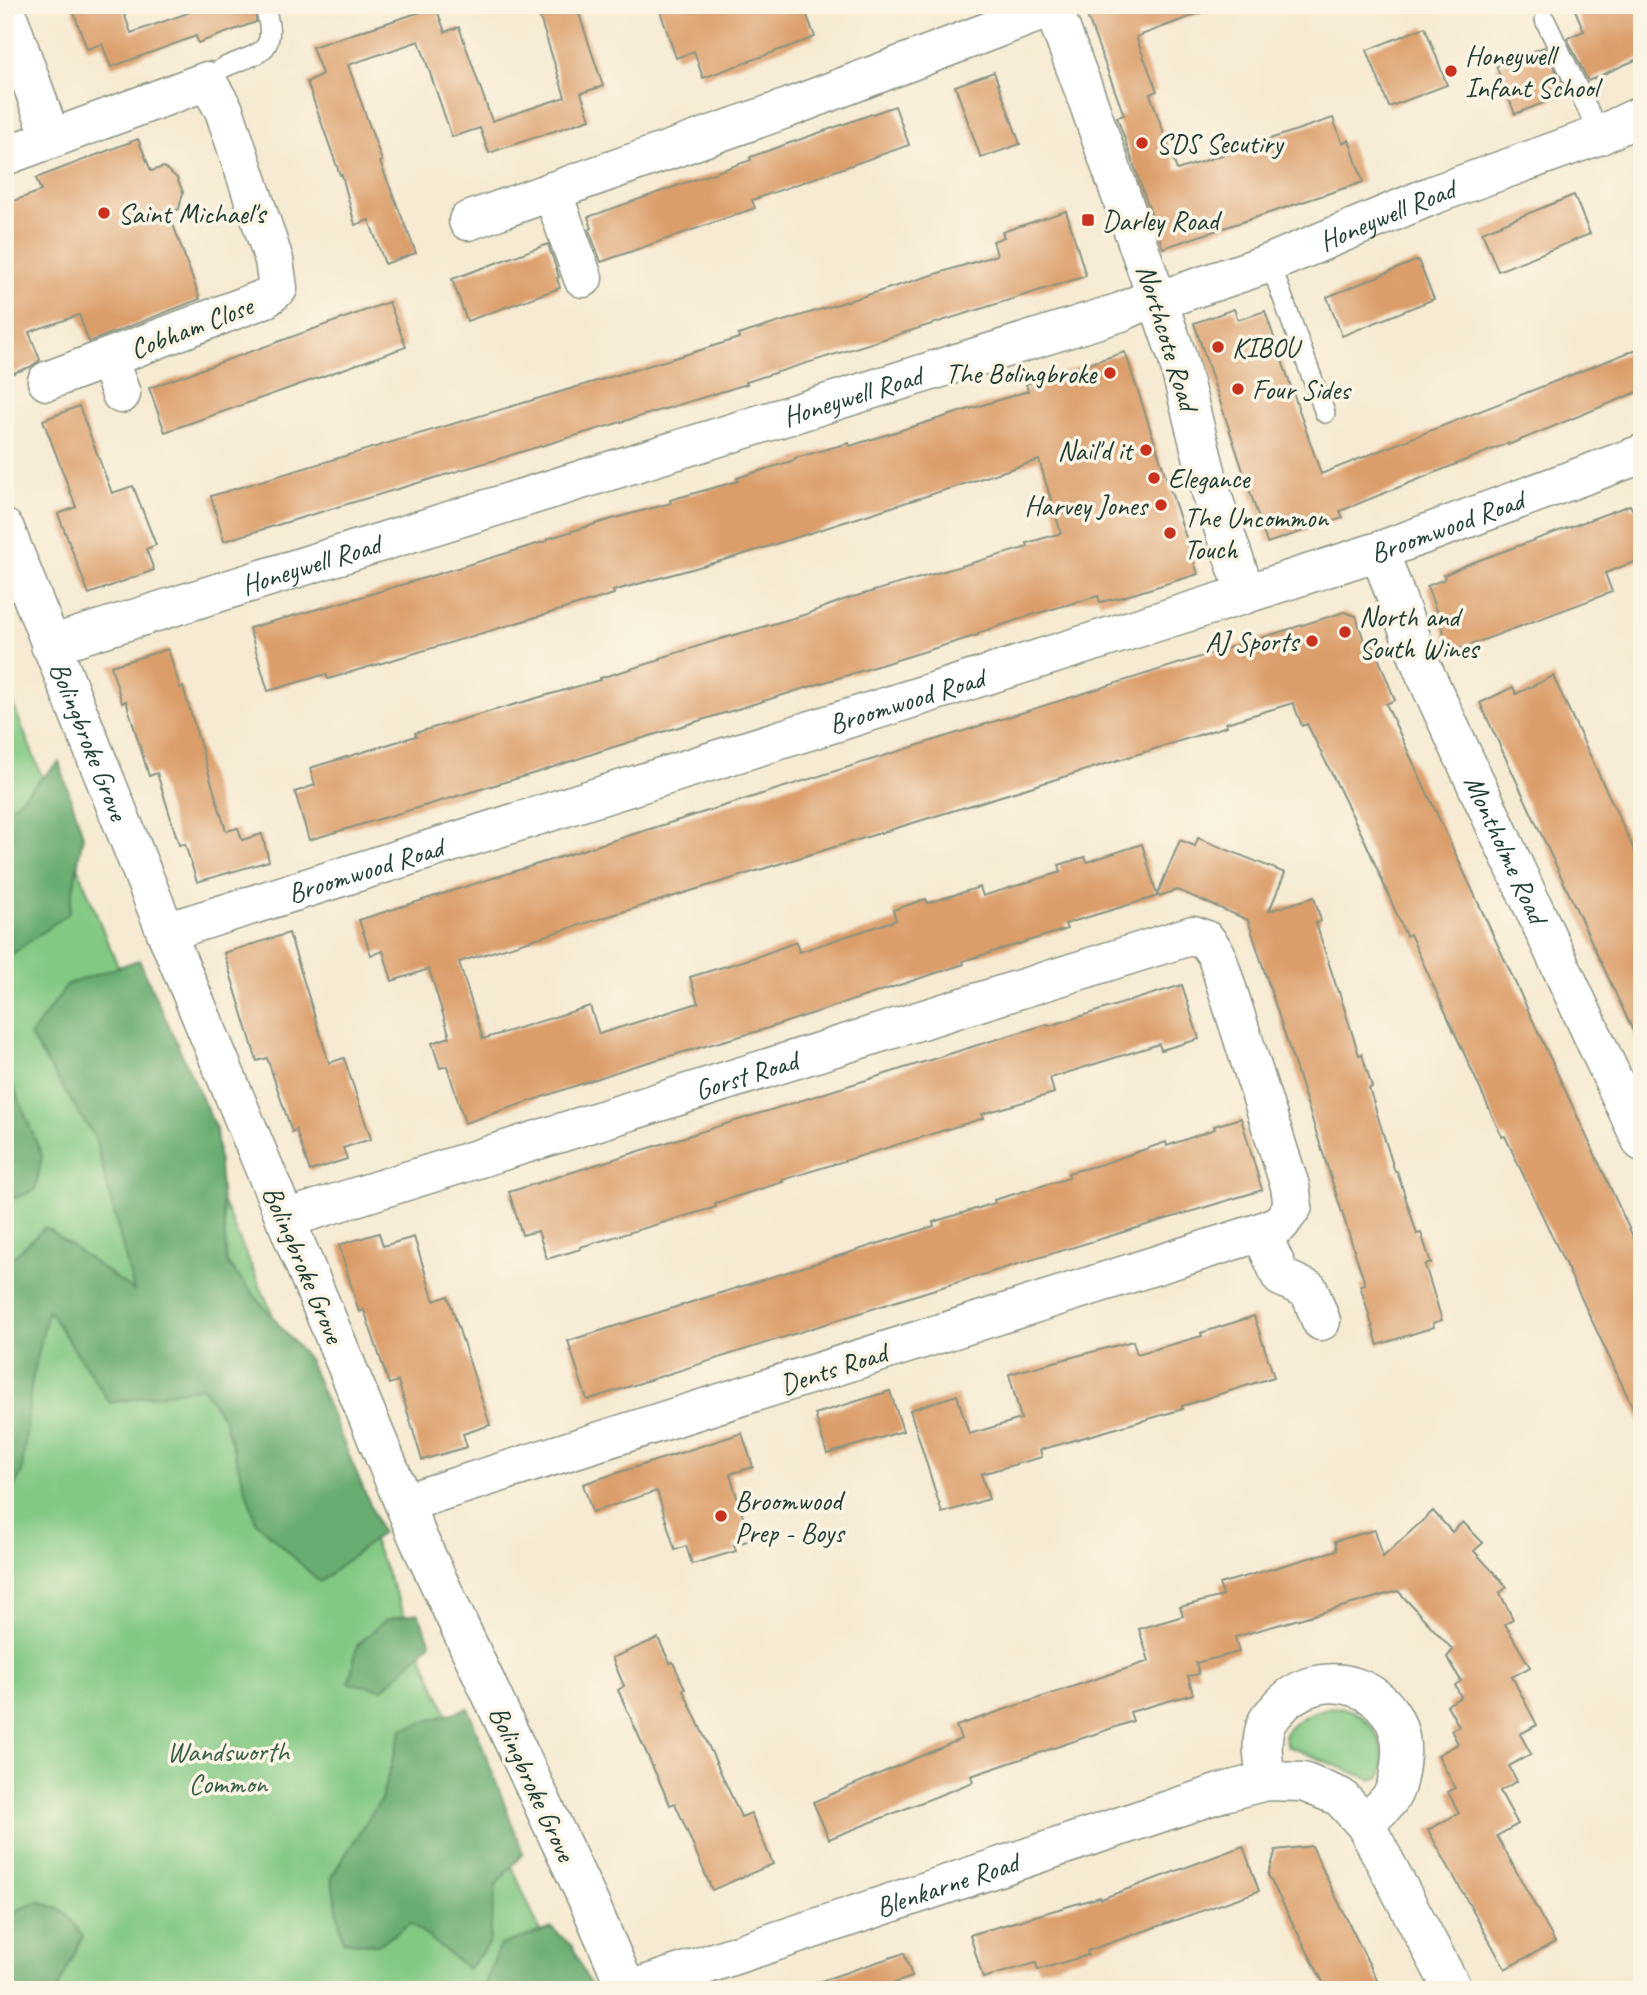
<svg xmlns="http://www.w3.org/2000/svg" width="1647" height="1995" font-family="Caveat,sans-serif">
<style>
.green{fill:#83c984;stroke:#51835c;stroke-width:2}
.forest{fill:#6aad72;stroke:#447553;stroke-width:2}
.building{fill:#db9e6a}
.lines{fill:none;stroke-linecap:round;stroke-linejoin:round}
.service-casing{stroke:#8a9483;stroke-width:22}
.minor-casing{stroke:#8a9483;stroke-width:41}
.tertiary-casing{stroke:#8a9483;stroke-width:41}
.secondary-casing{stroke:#8a9483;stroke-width:41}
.service{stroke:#fff;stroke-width:19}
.minor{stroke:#fff;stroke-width:38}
.tertiary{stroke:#fff;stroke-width:38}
.secondary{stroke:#fff;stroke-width:38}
.poi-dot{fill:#c8321e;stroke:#fcf5e5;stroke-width:2.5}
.labels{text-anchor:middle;stroke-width:7;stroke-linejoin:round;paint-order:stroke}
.poi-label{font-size:28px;fill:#1f3d34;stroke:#fcf5e5;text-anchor:start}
.street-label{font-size:28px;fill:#1f3d34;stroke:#fcf5e5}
.park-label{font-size:28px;fill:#386048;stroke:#fcf5e5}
</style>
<rect width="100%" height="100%" fill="#fcf5e5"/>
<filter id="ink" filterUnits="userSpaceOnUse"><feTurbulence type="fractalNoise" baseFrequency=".0143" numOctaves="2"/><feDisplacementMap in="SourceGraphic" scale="14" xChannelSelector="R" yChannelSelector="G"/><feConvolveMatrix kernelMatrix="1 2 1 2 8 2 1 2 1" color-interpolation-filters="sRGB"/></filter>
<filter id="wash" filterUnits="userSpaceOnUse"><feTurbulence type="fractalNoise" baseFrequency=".00686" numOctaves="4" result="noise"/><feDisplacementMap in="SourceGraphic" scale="28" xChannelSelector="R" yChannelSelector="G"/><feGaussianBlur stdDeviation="1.57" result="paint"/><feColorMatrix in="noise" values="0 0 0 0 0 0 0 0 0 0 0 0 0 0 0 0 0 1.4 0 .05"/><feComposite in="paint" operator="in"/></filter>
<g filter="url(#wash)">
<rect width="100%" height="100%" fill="#f6ead2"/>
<g class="green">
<path d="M5,684L108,943L371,1536L565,1990H5Z"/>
<path d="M1331,1707C1338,1708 1346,1708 1353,1711C1376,1723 1389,1752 1381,1777L1372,1780L1287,1746L1284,1735C1296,1718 1311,1712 1331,1707Z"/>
</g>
<g class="forest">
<path d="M59,762L83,835L69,913L5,959V813Z"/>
<path d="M139,960L216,1129L227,1263L308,1359L382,1533L320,1582L256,1522L223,1417L202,1387L110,1403L48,1310L31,1386L22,1471L5,1506V1265L45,1227L134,1291L95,1138L30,1036L68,984Z"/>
<path d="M5,1009L10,1078L42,1156L35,1190L5,1202Z"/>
<path d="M418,1613L431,1643L383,1689L349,1683L357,1646L385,1620Z"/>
<path d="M468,1708L523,1853L496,1885L489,1944L468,1969L411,1923L378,1945L343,1941L331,1877L381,1799L402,1729Z"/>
<path d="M39,1901L65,1912L83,1936L57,1990H5V1915Z"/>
<path d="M552,1928L572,1946L592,1990H490L486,1982L500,1945Z"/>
</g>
<g id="blocks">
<g class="building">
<path d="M71,5H121L131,33L188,13L185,5H262L256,11V22L198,43L196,36L111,67L102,44L87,49Z"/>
<path d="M536,5H576L603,86L581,93L590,119L489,153L480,128L452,137L419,41L348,65L382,161L380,162L416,253L385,264L369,220L355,225L342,175H340L307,82L322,74L312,47L436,7L445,32L459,27L492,121L565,97Z"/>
<path d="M658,5H803L815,37L703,78L694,51L676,58Z"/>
<path d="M1083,5H1213V8L1136,37L1157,91L1150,94L1177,170L1333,118L1342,143L1349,140L1363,182L1163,248L1117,117L1124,115Z"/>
<path d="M1573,5H1642V57L1588,81L1567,38L1584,31Z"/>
<path d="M1425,27L1447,85L1389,107L1367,50Z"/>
<path d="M1544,47L1566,91L1563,93L1564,95L1515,114L1496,66Z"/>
<path d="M994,72L1020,144L981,158L955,86Z"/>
<path d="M895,106L909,145L752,200L755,208L601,262L589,230L592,228L588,217L751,160L750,157Z"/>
<path d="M138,139L151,171L164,167L177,178L183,192L179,209L169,213L200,299L89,342L79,315L29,332L40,360L30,367L5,376V204L41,191L36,178Z"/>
<path d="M1574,195L1590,234L1498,271L1482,232Z"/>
<path d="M1066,211L1086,276L746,382L747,384L698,399L224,541L211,496L691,353L739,338L738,335L997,255L993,241L1004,237L1002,232Z"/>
<path d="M548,244L559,277L557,278L560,288L467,321L452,279Z"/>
<path d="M1418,260L1434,299L1342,336L1327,297Z"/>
<path d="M389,302L406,347L165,432L149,388Z"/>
<path d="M1234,309L1238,320L1265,311L1321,474L1642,347V390L1508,445V443L1340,511L1343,518L1267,543L1194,323Z"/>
<path d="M1125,352L1198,574L1123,597L1100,602L1098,596L1035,614L978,633V635L604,750L542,771L309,840L295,792L315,785L310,768L416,736L415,733L600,680V678L661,660L660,658L724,638L804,615L846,599L1028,547L1027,543L1061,533L1039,460L738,556L613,591L614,594L328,679L326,674L268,691L249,628L361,597L547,541V539L608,520L671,503L670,500L738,481L737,478L795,460V458L849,443L850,446L1028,391L1026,384Z"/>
<path d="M79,406L112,493L133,486L156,545L146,549L154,570L89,594L58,514L76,507L43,420Z"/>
<path d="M1630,505L1632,509L1642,506V559L1605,573L1612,592L1451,652L1427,586L1445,579L1444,575L1466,565Z"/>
<path d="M1344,612L1356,616L1366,647L1373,645L1395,700L1386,704L1642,1256V1427L1505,1136L1502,1137L1410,934L1406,936L1366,843L1307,724L1302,726L1293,703L1226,723L1227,726L1148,751L459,962L483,1039L590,1006L599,1034L698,1003L690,977L759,956L796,942L799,952L896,920L893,910L926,899L928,903L980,887L983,896L1061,872L1059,865L1085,857L1087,862L1142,844L1157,895L1180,840L1195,846L1198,838L1285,873L1269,911L1314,897L1321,921L1316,923L1338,992H1339L1359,1055L1362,1054L1372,1087L1369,1088L1395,1172L1397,1171L1417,1234L1421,1233L1431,1263L1425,1265L1442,1320L1433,1323L1434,1327L1378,1345L1360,1285L1365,1284L1248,920L1178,890L1065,924L1067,929L963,961L964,964L933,974L762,1030L631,1067L465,1123L447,1066L440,1068L432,1043L450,1037L429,969L392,981L383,951L371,955L359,920Z"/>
<path d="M168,649L180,688L183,687L226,831L238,828L242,840L262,834L269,861L197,882L185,844L179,845L157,773L149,776L126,701L122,703L111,666Z"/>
<path d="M1553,676L1642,867V1050L1480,703L1513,687L1516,694Z"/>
<path d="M289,933L329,1063L344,1058L371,1139L343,1148L347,1159L310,1171L296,1130L292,1132L267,1058L257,1061L224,953Z"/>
<path d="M1182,985L1199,1039L1161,1050L1159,1044L1050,1078L1054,1093L982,1114L984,1118L782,1180L783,1182L715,1203L716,1207L580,1247L581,1249L547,1259L538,1231L522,1235L509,1192L981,1044L1048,1024L1049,1026Z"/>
<path d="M1241,1118L1262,1190L919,1294L587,1400L568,1341L934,1226L933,1222L995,1203L994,1200L1069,1178L1068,1173L1102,1164L1166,1142L1167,1146L1215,1129L1214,1126Z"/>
<path d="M379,1233L383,1246L414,1237L434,1301L448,1296L490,1425L463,1434L467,1447L422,1460L398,1381L389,1384L364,1310L359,1312L339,1245Z"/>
<path d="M1254,1316L1274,1377L1182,1406L1183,1409L1040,1450L1042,1457L981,1474L989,1499L942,1513L910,1410L957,1395L969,1434L1021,1419L1009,1374L1133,1341L1137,1354L1202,1336L1201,1333Z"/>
<path d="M890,1391L903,1431L827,1454L815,1414Z"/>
<path d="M742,1433L753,1467L730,1474L750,1540L734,1545L736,1551L692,1564L686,1546L675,1550L657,1491L592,1512L583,1484Z"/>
<path d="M1433,1511L1452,1532L1463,1522L1483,1543L1474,1551L1507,1587L1500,1593L1513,1619L1505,1624L1530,1667L1512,1677L1537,1725L1520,1734L1531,1754L1509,1766L1517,1781L1500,1791L1518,1824L1497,1836L1555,1942L1505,1969L1428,1830L1459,1813L1448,1792L1455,1788L1438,1755L1458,1744L1451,1730L1459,1726L1447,1705L1461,1697L1455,1685L1461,1681L1447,1657L1453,1650L1398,1591L1235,1637L1239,1652L1196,1663L1199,1674L1188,1676L1193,1694L1130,1712L1133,1721L971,1776L973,1782L829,1839L813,1802L961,1739L956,1726L1149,1661L1139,1629L1183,1616L1180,1607L1223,1596L1219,1584L1337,1550L1335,1541L1375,1530L1383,1557Z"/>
<path d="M658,1638L670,1663L673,1662L685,1689L683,1690L741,1817L751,1813L773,1864L712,1890L675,1803L670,1805L618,1690L624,1686L612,1658Z"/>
<path d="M1243,1846L1259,1891L1087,1951L1088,1955L1038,1970L1036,1963L983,1978L970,1935L1100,1897L1101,1899Z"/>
<path d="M1312,1846L1330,1885L1382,1990H1327L1268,1875L1276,1850Z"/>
<path d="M904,1953L912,1977L874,1990H810L809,1985Z"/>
</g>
</g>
</g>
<g filter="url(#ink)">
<use href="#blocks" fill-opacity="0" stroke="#8a9483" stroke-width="2"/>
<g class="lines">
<g class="service-casing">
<g id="service">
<path d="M1545,20L1600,135"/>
<path d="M207,81C213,76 218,70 225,67C253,54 278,55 267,16"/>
<path d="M1270,263L1325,413"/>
</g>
</g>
<g class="minor-casing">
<g id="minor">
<path d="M5,8L51,138"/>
<path d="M5,156L207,81L224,110L274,260L278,288L266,298L47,381"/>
<path d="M552,191L583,278"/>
<path d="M468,221L788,108L1053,7"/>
<path d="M108,358L121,394"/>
<path id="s1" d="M1379,551L1422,667L1642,1142"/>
<path id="s2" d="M50,645L1121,312L1157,296L1163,299L1270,263L1433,195L1600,135L1642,115"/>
<path id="s3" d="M285,1219L1193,935L1206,940L1216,954L1290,1186L1293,1206L1280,1224L1261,1232L404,1503"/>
<path d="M1261,1232L1281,1277L1309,1290L1321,1321"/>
<path d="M1266,1781C1264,1761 1259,1741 1267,1722C1269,1718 1274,1713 1277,1710C1319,1658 1405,1687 1401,1755C1400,1768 1398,1786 1391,1797C1384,1807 1373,1815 1365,1824"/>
<path id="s4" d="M630,1990L1220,1793L1266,1781L1303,1782L1340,1797L1365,1824L1453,1990"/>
</g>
</g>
<g class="tertiary-casing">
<g id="tertiary">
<path id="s5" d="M5,529L166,932"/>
<path id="s6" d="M1246,594L1379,551L1642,454"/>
</g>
</g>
<g class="secondary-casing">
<g id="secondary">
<path id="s7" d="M627,1990L592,1909L419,1540L166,932L1246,594L1212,495L1177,356L1086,96L1052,5"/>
</g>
</g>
<use href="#service" class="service"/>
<use href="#minor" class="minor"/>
<use href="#tertiary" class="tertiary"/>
<use href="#secondary" class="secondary"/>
</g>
</g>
<g class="poi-dot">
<circle cx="1451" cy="71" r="7"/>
<circle cx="1142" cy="143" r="7"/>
<circle cx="104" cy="213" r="7"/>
<rect x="1081" y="213" width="14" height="14" rx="3.5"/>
<circle cx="1218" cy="347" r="7"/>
<circle cx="1110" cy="373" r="7"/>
<circle cx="1238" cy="389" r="7"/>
<circle cx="1146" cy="450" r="7"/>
<circle cx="1154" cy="478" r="7"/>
<circle cx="1161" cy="505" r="7"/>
<circle cx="1170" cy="533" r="7"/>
<circle cx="1345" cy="632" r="7"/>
<circle cx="1312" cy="641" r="7"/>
<circle cx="721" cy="1516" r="7"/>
</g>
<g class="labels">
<g class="poi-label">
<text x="1465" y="65">Honeywell<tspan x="1465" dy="32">Infant School</tspan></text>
<text x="1156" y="153">SDS Secutiry</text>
<text x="118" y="223">Saint Michael's</text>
<text x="1102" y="230">Darley Road</text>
<text x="1232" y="357">KIBOU</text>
<text x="1096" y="383" text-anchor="end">The Bolingbroke</text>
<text x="1252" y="399">Four Sides</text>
<text x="1132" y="460" text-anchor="end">Nail'd it</text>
<text x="1168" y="488">Elegance</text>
<text x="1147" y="515" text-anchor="end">Harvey Jones</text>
<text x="1184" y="527">The Uncommon<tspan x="1184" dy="32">Touch</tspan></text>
<text x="1359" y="626">North and<tspan x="1359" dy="32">South Wines</tspan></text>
<text x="1298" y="651" text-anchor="end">AJ Sports</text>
<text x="735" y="1510">Broomwood<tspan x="735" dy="32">Prep - Boys</tspan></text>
</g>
<g class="street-label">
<text dy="10" stroke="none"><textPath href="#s2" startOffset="1407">Honeywell Road</textPath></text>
<text transform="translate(191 327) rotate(-21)" y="10">Cobham Close</text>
<text transform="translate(1168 337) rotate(73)" y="10">Northcote Road</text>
<text dy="10" stroke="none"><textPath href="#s2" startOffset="840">Honeywell Road</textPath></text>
<text dy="10" stroke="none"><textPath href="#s6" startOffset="212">Broomwood Road</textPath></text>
<text dy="10" stroke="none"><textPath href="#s2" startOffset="273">Honeywell Road</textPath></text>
<text dy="10" stroke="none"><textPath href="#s7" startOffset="1930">Broomwood Road</textPath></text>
<text dy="10" stroke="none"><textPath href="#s5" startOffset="228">Bolingbroke Grove</textPath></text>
<text dy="10" stroke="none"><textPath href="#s1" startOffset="324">Montholme Road</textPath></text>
<text dy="10" stroke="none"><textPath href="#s7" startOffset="1363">Broomwood Road</textPath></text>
<text dy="10" stroke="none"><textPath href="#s3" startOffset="483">Gorst Road</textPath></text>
<text transform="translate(304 1264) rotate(67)" y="10">Bolingbroke Grove</text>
<text transform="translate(833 1368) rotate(-18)" y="10">Dents Road</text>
<text transform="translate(533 1783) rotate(65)" y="10">Bolingbroke Grove</text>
<text dy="10" stroke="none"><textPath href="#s4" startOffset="334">Blenkarne Road</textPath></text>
</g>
<g class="park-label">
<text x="228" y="1761">Wandsworth<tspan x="228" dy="32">Common</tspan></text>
</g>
</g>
<rect width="1647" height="1995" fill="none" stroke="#fcf5e5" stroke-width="28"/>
</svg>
